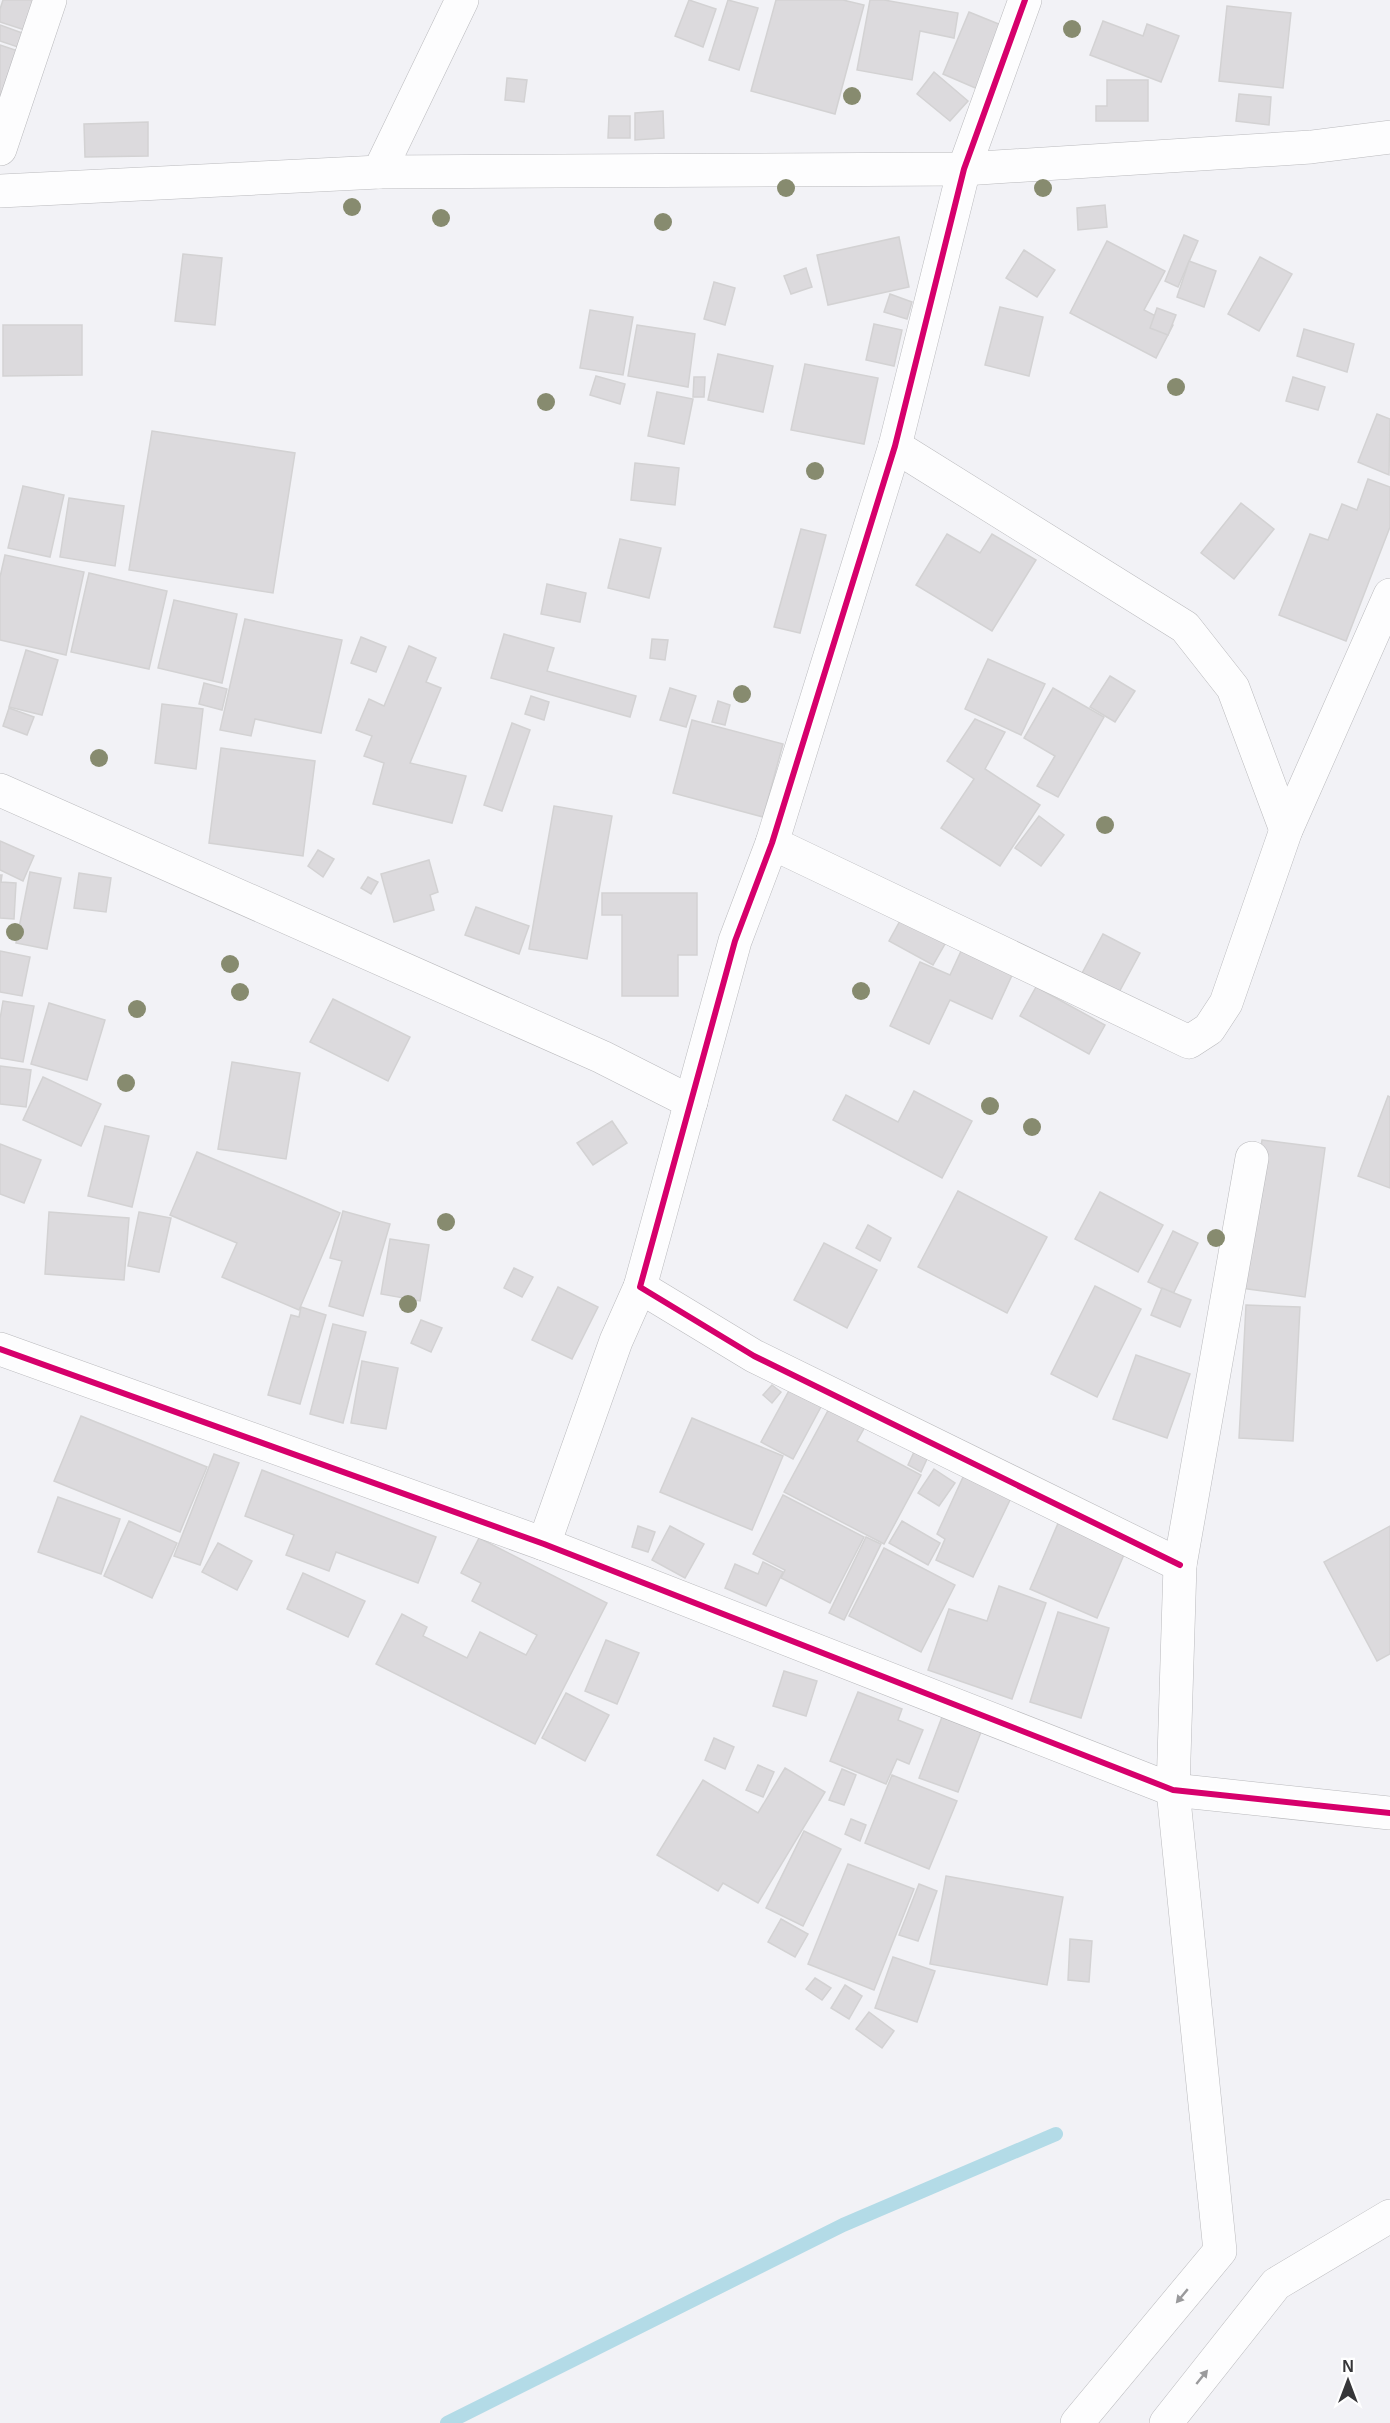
<svg xmlns="http://www.w3.org/2000/svg" width="1390" height="2423" font-family="Arial,sans-serif">
<style>
.lines{fill:none;stroke-linecap:round;stroke-linejoin:round}
.stream{stroke:#b3dbe7;stroke-width:14}
.building{fill:#dcdadd;stroke:#d3d2d3;stroke-width:1.5}
.minor-casing{stroke:#bababd;stroke-width:34}
.minor{stroke:#fdfdfe;stroke-width:33}
.cycleway-casing{stroke:#fff;stroke-width:10}
.cycleway{stroke:#d6006c;stroke-width:6}
.tree{fill:#878b6f}
.oneway{fill:#9a9a9c}
</style>
<rect width="100%" height="100%" fill="#f2f2f6"/>
<g class="lines">
<path class="stream" d="M447,2423L843,2225L1056,2134"/>
</g>
<g class="building">
<path d="M3,0H41L31,32L0,22V9Z"/>
<path d="M689,0L716,9L703,47L675,36Z"/>
<path d="M728,0L758,8L739,70L709,60Z"/>
<path d="M776,0H843L864,5L835,114L751,91Z"/>
<path d="M870,0H884L958,13L954,38L920,31L912,80L857,70Z"/>
<path d="M1227,6L1291,13L1283,88L1219,81Z"/>
<path d="M969,12L1006,27L980,90L943,74Z"/>
<path d="M1103,21L1143,36L1147,24L1179,36L1161,82L1090,55Z"/>
<path d="M0,25L25,34L21,48L0,41Z"/>
<path d="M0,45L27,54L11,99L0,95Z"/>
<path d="M934,72L968,101L950,121L917,94Z"/>
<path d="M507,78L527,80L524,102L505,100Z"/>
<path d="M1107,80H1148V121H1096V106H1107Z"/>
<path d="M1239,94L1271,97L1269,125L1236,121Z"/>
<path d="M663,111L664,138L635,140V113Z"/>
<path d="M609,116H630V138H608Z"/>
<path d="M148,122V156L85,157L84,124Z"/>
<path d="M1105,205L1107,227L1078,230L1077,208Z"/>
<path d="M1184,235L1198,241L1178,287L1165,281Z"/>
<path d="M899,237L909,287L828,305L817,255Z"/>
<path d="M1107,241L1165,271L1144,310L1173,325L1156,358L1070,313Z"/>
<path d="M1024,250L1055,270L1037,297L1006,278Z"/>
<path d="M183,254L222,258L215,325L175,321Z"/>
<path d="M1260,257L1292,274L1259,331L1228,314Z"/>
<path d="M1189,261L1216,271L1204,307L1177,297Z"/>
<path d="M806,268L812,287L791,294L784,276Z"/>
<path d="M714,282L735,288L725,325L704,319Z"/>
<path d="M890,294L912,302L907,319L884,312Z"/>
<path d="M1000,307L1043,317L1029,376L985,365Z"/>
<path d="M1157,308L1176,315L1168,335L1150,328Z"/>
<path d="M590,310L633,317L623,375L580,368Z"/>
<path d="M874,324L902,330L894,366L866,360Z"/>
<path d="M3,325H82V375L3,376Z"/>
<path d="M637,325L695,334L688,387L628,376Z"/>
<path d="M1304,329L1354,344L1347,372L1297,356Z"/>
<path d="M718,354L773,366L763,412L708,400Z"/>
<path d="M805,364L878,378L864,444L791,430Z"/>
<path d="M596,376L625,384L620,404L590,395Z"/>
<path d="M694,377H705L704,397H693Z"/>
<path d="M1293,377L1325,387L1318,410L1286,401Z"/>
<path d="M657,392L693,399L684,444L648,436Z"/>
<path d="M1377,414L1390,419L1389,475L1358,462Z"/>
<path d="M152,431L295,453L273,593L129,570Z"/>
<path d="M635,463L679,468L675,505L631,500Z"/>
<path d="M1368,479L1390,487V527L1346,641L1279,615L1310,534L1328,540L1342,504L1357,510Z"/>
<path d="M23,486L64,495L50,557L8,548Z"/>
<path d="M69,498L124,506L115,566L60,557Z"/>
<path d="M1241,503L1274,529L1234,579L1201,553Z"/>
<path d="M801,529L826,535L800,633L774,627Z"/>
<path d="M947,534L980,553L992,534L1036,560L992,631L916,585Z"/>
<path d="M620,539L661,548L649,598L608,588Z"/>
<path d="M5,555L84,572L66,655L0,640V577Z"/>
<path d="M89,573L167,591L149,669L71,652Z"/>
<path d="M547,584L586,593L580,622L541,614Z"/>
<path d="M174,600L237,614L222,683L158,668Z"/>
<path d="M245,619L342,640L321,733L255,719L251,736L220,730Z"/>
<path d="M504,634L554,648L547,671L636,696L630,717L491,678Z"/>
<path d="M361,637L386,647L376,672L351,663Z"/>
<path d="M652,639L668,640L665,660L650,658Z"/>
<path d="M409,646L436,658L426,682L441,688L410,763L466,776L452,823L373,804L384,763L364,756L372,736L356,730L369,699L384,706Z"/>
<path d="M26,650L58,660L42,715L9,707Z"/>
<path d="M988,659L1045,684L1021,735L965,709Z"/>
<path d="M1110,676L1135,691L1115,722L1090,707Z"/>
<path d="M204,683L227,689L222,710L199,704Z"/>
<path d="M670,688L696,696L686,727L660,720Z"/>
<path d="M1053,688L1104,717L1058,797L1037,786L1055,756L1024,738Z"/>
<path d="M531,696L549,702L544,720L525,714Z"/>
<path d="M718,701L730,705L725,725L712,722Z"/>
<path d="M162,704L203,709L196,769L155,763Z"/>
<path d="M9,708L34,717L27,735L3,726Z"/>
<path d="M975,719L1005,732L985,769L1040,805L1000,866L941,828L974,779L947,761Z"/>
<path d="M692,720L783,744L763,817L673,793Z"/>
<path d="M512,723L530,730L502,811L484,805Z"/>
<path d="M221,748L315,761L303,856L209,843Z"/>
<path d="M554,806L612,816L587,959L529,949Z"/>
<path d="M1039,816L1064,835L1041,866L1015,848Z"/>
<path d="M0,841L34,856L23,881L0,870Z"/>
<path d="M318,850L334,859L323,877L308,866Z"/>
<path d="M429,860L438,892L430,895L434,910L394,922L381,874Z"/>
<path d="M30,872L61,878L47,949L16,943Z"/>
<path d="M79,873L111,878L106,912L74,908Z"/>
<path d="M0,875H2L1,882L16,883L14,919L0,918Z"/>
<path d="M368,877L378,882L371,894L361,888Z"/>
<path d="M602,893H697V955H678V996H622V915H602Z"/>
<path d="M476,907L529,926L519,954L465,935Z"/>
<path d="M901,919L945,944L933,965L889,941Z"/>
<path d="M1103,934L1140,953L1117,996L1080,977Z"/>
<path d="M962,949L1013,973L992,1019L950,1000L929,1044L890,1026L920,962L950,975Z"/>
<path d="M0,951L30,957L22,996L0,992Z"/>
<path d="M1036,987L1105,1025L1089,1054L1020,1016Z"/>
<path d="M333,999L410,1037L388,1081L310,1042Z"/>
<path d="M3,1001L34,1006L23,1062L0,1058V1019Z"/>
<path d="M49,1003L105,1020L87,1080L31,1064Z"/>
<path d="M232,1062L300,1073L286,1159L218,1149Z"/>
<path d="M0,1066L31,1070L26,1107L0,1104Z"/>
<path d="M43,1077L101,1104L81,1146L23,1120Z"/>
<path d="M914,1091L972,1121L942,1178L833,1120L846,1095L898,1122Z"/>
<path d="M1388,1096L1390,1097V1188L1358,1176Z"/>
<path d="M612,1121L627,1143L593,1165L577,1143Z"/>
<path d="M105,1126L149,1136L132,1207L88,1196Z"/>
<path d="M1262,1140L1325,1148L1305,1297L1241,1288Z"/>
<path d="M0,1144L41,1160L24,1203L0,1194Z"/>
<path d="M197,1152L340,1213L299,1310L222,1277L237,1243L170,1215Z"/>
<path d="M958,1191L1047,1237L1007,1313L918,1267Z"/>
<path d="M1100,1192L1163,1225L1138,1272L1075,1239Z"/>
<path d="M343,1211L390,1224L363,1316L329,1306L342,1261L330,1258Z"/>
<path d="M49,1212L129,1218L124,1280L45,1274Z"/>
<path d="M139,1212L171,1218L159,1272L128,1266Z"/>
<path d="M868,1225L891,1238L880,1261L856,1248Z"/>
<path d="M1173,1231L1198,1243L1173,1294L1148,1282Z"/>
<path d="M390,1239L429,1245L420,1301L381,1294Z"/>
<path d="M824,1243L877,1270L847,1328L794,1300Z"/>
<path d="M514,1268L533,1277L522,1297L504,1288Z"/>
<path d="M1095,1286L1141,1309L1097,1397L1051,1374Z"/>
<path d="M558,1287L598,1307L572,1359L532,1340Z"/>
<path d="M1162,1288L1191,1300L1180,1327L1151,1315Z"/>
<path d="M1246,1305L1300,1307L1293,1441L1239,1438Z"/>
<path d="M301,1307L326,1315L300,1404L268,1395L291,1315L299,1317Z"/>
<path d="M421,1320L442,1328L431,1352L411,1343Z"/>
<path d="M333,1324L366,1332L343,1423L310,1414Z"/>
<path d="M1136,1355L1190,1374L1167,1438L1113,1419Z"/>
<path d="M362,1361L398,1368L386,1429L351,1423Z"/>
<path d="M772,1385L781,1392L772,1403L763,1395Z"/>
<path d="M791,1387L823,1403L793,1459L761,1442Z"/>
<path d="M831,1405L866,1425L857,1441L921,1475L884,1544L784,1492Z"/>
<path d="M81,1416L207,1467L180,1532L54,1481Z"/>
<path d="M692,1418L783,1456L752,1530L660,1492Z"/>
<path d="M914,1452L927,1459L921,1472L908,1465Z"/>
<path d="M214,1454L239,1463L200,1565L174,1556Z"/>
<path d="M934,1469L955,1483L939,1506L918,1493Z"/>
<path d="M262,1470L436,1537L418,1583L336,1552L329,1571L286,1555L294,1535L245,1516Z"/>
<path d="M964,1475L1012,1496L973,1577L936,1560L945,1539L937,1534Z"/>
<path d="M783,1495L864,1537L830,1603L781,1578L785,1570L753,1554Z"/>
<path d="M58,1497L120,1519L101,1574L38,1552Z"/>
<path d="M129,1521L177,1543L152,1598L104,1576Z"/>
<path d="M902,1521L940,1543L928,1565L889,1543Z"/>
<path d="M1059,1521L1126,1550L1097,1618L1030,1589Z"/>
<path d="M638,1526L655,1532L648,1552L632,1547Z"/>
<path d="M670,1526L704,1544L685,1578L652,1560Z"/>
<path d="M1390,1526V1654L1377,1661L1324,1562Z"/>
<path d="M866,1537L881,1544L844,1620L829,1613Z"/>
<path d="M479,1538L607,1603L535,1744L376,1664L402,1614L427,1627L423,1636L467,1658L480,1632L526,1655L537,1635L472,1601L481,1583L461,1573Z"/>
<path d="M218,1543L252,1561L237,1590L202,1572Z"/>
<path d="M884,1548L955,1585L921,1652L849,1616Z"/>
<path d="M763,1562L783,1572L766,1606L725,1588L735,1564L758,1574Z"/>
<path d="M303,1573L365,1601L348,1637L287,1609Z"/>
<path d="M999,1586L1046,1603L1012,1699L928,1670L949,1609L987,1621Z"/>
<path d="M1058,1612L1109,1628L1081,1718L1030,1702Z"/>
<path d="M606,1640L639,1653L617,1704L585,1691Z"/>
<path d="M784,1671L817,1681L806,1716L773,1706Z"/>
<path d="M858,1692L902,1709L898,1720L923,1730L909,1764L897,1759L886,1784L830,1761Z"/>
<path d="M566,1693L609,1715L585,1761L542,1738Z"/>
<path d="M942,1717L981,1732L958,1792L919,1778Z"/>
<path d="M714,1738L734,1747L725,1769L705,1760Z"/>
<path d="M758,1765L774,1772L763,1797L746,1790Z"/>
<path d="M785,1768L825,1792L758,1903L723,1883L718,1891L657,1855L703,1780L758,1813Z"/>
<path d="M842,1769L856,1775L844,1805L829,1800Z"/>
<path d="M892,1775L957,1801L929,1869L865,1843Z"/>
<path d="M851,1819L866,1825L860,1841L845,1834Z"/>
<path d="M804,1831L841,1849L803,1926L766,1908Z"/>
<path d="M848,1864L914,1889L874,1990L808,1964Z"/>
<path d="M946,1876L1063,1897L1047,1985L930,1964Z"/>
<path d="M919,1884L937,1891L918,1941L899,1935Z"/>
<path d="M781,1919L808,1934L795,1957L768,1942Z"/>
<path d="M1070,1939L1092,1941L1089,1982L1068,1980Z"/>
<path d="M893,1957L935,1971L917,2022L875,2008Z"/>
<path d="M815,1978L831,1988L822,2000L806,1989Z"/>
<path d="M845,1985L862,1996L849,2019L831,2008Z"/>
<path d="M869,2012L894,2031L882,2048L856,2029Z"/>
</g>
<g class="lines">
<g class="minor-casing">
<g id="minor">
<path d="M1025,0L964,169L895,446L772,843L735,941L640,1287L754,1356L1180,1565"/>
<path d="M0,149L50,0"/>
<path d="M379,172L462,0"/>
<path d="M0,191L379,172L964,169L1311,147L1390,137"/>
<path d="M895,446L1185,627L1233,688L1286,830"/>
<path d="M0,790L602,1057L691,1102"/>
<path d="M772,843L1189,1042L1209,1029L1226,1003L1286,830L1390,595"/>
<path d="M0,1349L544,1544L1173,1790L1390,1813"/>
<path d="M544,1544L616,1341L640,1287"/>
<path d="M1077,2423L1220,2251L1173,1790L1180,1565L1252,1158"/>
<path d="M1166,2423L1276,2284L1390,2216"/>
</g>
</g>
<use href="#minor" class="minor"/>
<g class="cycleway-casing">
<g id="cycleway">
<path d="M1025,0L964,169L895,446L772,843L735,941L640,1287L754,1356L1180,1565"/>
<path d="M0,1349L544,1544L1173,1790L1390,1813"/>
</g>
</g>
<use href="#cycleway" class="cycleway"/>
</g>
<g class="tree">
<circle cx="1072" cy="29" r="9"/>
<circle cx="852" cy="96" r="9"/>
<circle cx="786" cy="188" r="9"/>
<circle cx="1043" cy="188" r="9"/>
<circle cx="352" cy="207" r="9"/>
<circle cx="441" cy="218" r="9"/>
<circle cx="663" cy="222" r="9"/>
<circle cx="1176" cy="387" r="9"/>
<circle cx="546" cy="402" r="9"/>
<circle cx="815" cy="471" r="9"/>
<circle cx="742" cy="694" r="9"/>
<circle cx="99" cy="758" r="9"/>
<circle cx="1105" cy="825" r="9"/>
<circle cx="15" cy="932" r="9"/>
<circle cx="230" cy="964" r="9"/>
<circle cx="861" cy="991" r="9"/>
<circle cx="240" cy="992" r="9"/>
<circle cx="137" cy="1009" r="9"/>
<circle cx="126" cy="1083" r="9"/>
<circle cx="990" cy="1106" r="9"/>
<circle cx="1032" cy="1127" r="9"/>
<circle cx="446" cy="1222" r="9"/>
<circle cx="1216" cy="1238" r="9"/>
<circle cx="408" cy="1304" r="9"/>
</g>
<defs><path id="oneway-solid" d="M-6-.8H1V-3.2L6.5 0L1 3.2V.8H-6Z" transform="scale(1.5)"/></defs>
<g class="oneway">
<use href="#oneway-solid" transform="translate(1182 2296) rotate(130)"/>
<use href="#oneway-solid" transform="translate(1202 2377) rotate(-51)"/>
</g>
<g transform="translate(1348 2381)" stroke="#ffffff" stroke-width="4.5" paint-order="stroke">
<path d="M0-4.5L10 22L0 15L-10 22Z" fill="#363639"/>
<text y="-9" font-size="16" font-weight="bold" text-anchor="middle" fill="#363639">N</text>
</g>
</svg>
